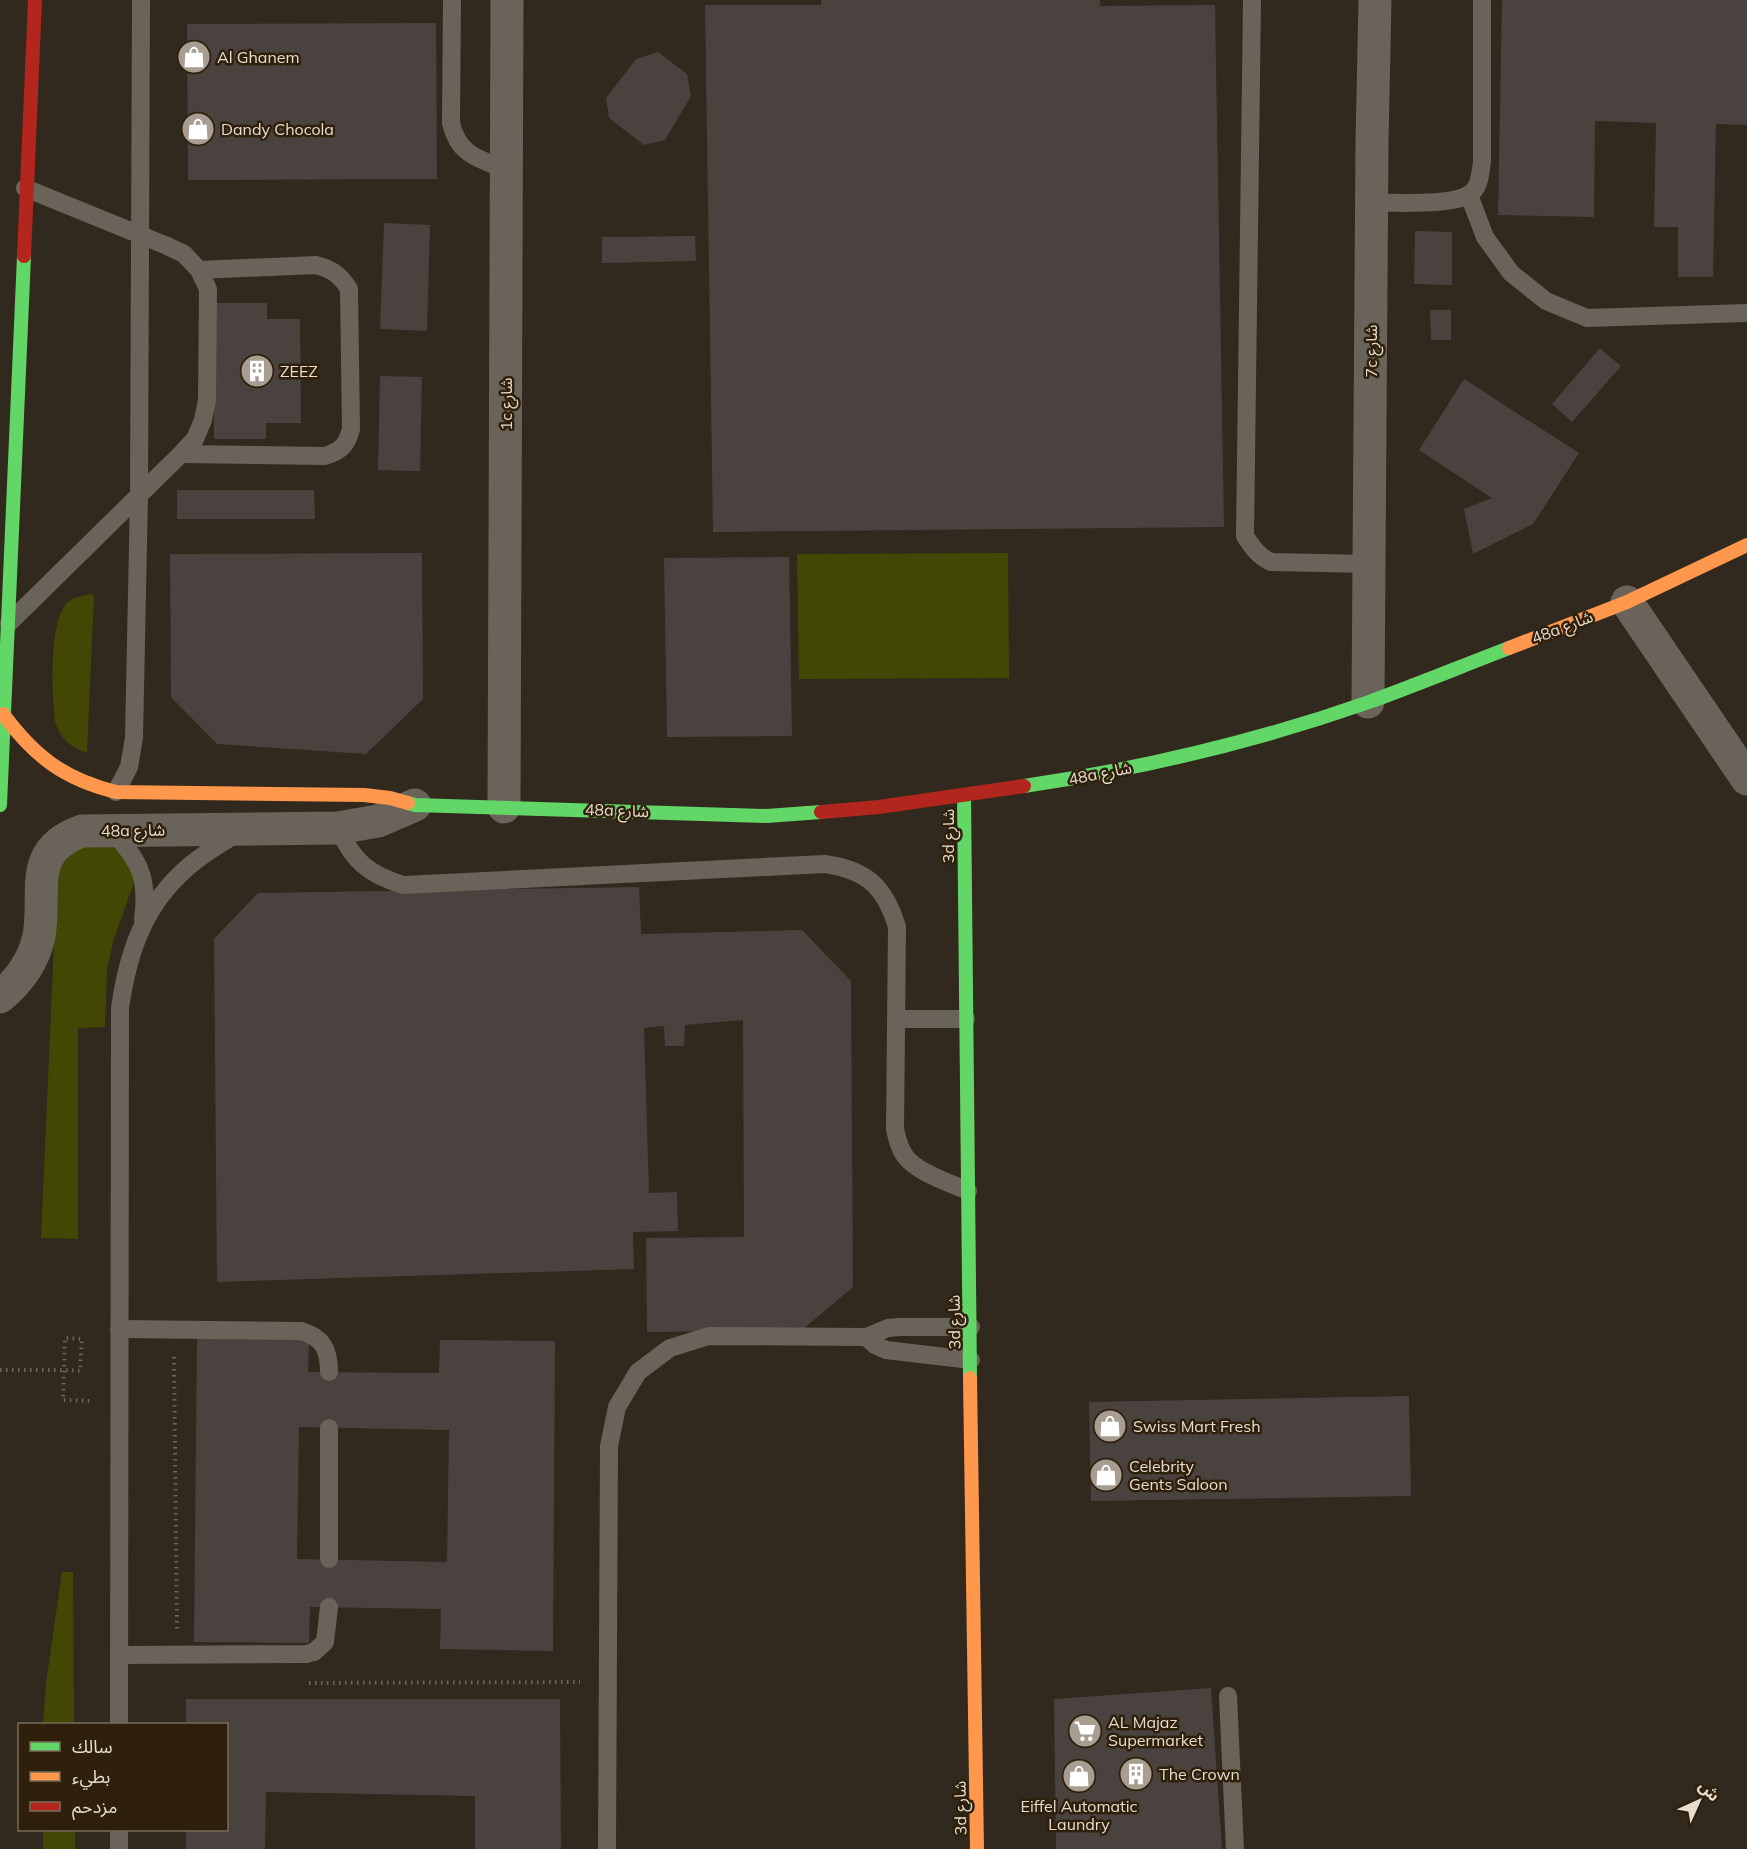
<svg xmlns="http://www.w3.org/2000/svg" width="1747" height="1849" font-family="Mulish,'Noto Sans Arabic',sans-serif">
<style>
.green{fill:#424704}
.building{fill:#4a423f;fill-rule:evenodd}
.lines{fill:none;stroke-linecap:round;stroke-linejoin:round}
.path{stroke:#6c665e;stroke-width:4;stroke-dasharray:1.5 4.5;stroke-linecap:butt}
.lane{stroke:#69635a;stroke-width:18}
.street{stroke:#69635a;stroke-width:33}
.fast{stroke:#63d668;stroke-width:14}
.slow{stroke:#ff974d;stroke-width:14}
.jam{stroke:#b3261e;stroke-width:14}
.labels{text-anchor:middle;stroke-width:5;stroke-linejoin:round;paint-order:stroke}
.poi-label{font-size:16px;fill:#e6dcd0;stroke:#2e200b;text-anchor:start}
.street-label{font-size:16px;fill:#e6dcd0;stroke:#2e200b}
</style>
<rect width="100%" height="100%" fill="#31291d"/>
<g class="green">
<path d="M1008,553L1009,678L799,679L797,554Z"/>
<path d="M94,594L87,753C70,747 61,739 55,722C52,696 48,620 68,602C76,596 85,595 94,594Z"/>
<path d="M115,842L135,879L113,942L107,970L105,1027L78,1028V1239L41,1238L57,875L66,850Z"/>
<path d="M62,1572H73L74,1724H43L46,1684Z"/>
<rect x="43" y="1830" width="32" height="19"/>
</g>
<g class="building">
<path d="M821,0H1100V6L1215,5L1224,527L713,532L705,5H821Z"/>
<path d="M1502,0H1747V125L1716,124L1713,277H1678V227H1654L1656,123L1595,121L1594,217L1498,215Z"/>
<path d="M436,23L437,179L188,180L187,24Z"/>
<path d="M658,52L687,74L691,96L665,140L644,145L609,118L606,98L636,59Z"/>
<path d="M384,223L430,225L427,331L380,329Z"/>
<path d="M1415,231L1452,232V285L1414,284Z"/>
<path d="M695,236L696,261L602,263V237Z"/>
<path d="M213,303H267V319H300L301,423H266V439H214Z"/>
<path d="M1430,310H1451V340H1431Z"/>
<path d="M1600,348L1621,366L1572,422L1552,404Z"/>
<path d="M380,376L422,377L420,471L378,470Z"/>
<path d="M1464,379L1579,453L1533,524L1473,554L1464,509L1492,498L1419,450Z"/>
<path d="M177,490H314L315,519H177Z"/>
<path d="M422,553L423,699L366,754L217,744L171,697L170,554Z"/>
<path d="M789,557L792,736L667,737L664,558Z"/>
<path d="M639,887L641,934L802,930L851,981L853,1287L802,1330L647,1332L646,1238L744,1237L743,1020L685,1025L684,1046H665L664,1026L644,1028L649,1193L677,1192L678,1231L633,1232L634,1269L217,1282L214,939L258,893Z"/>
<path d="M197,1337L309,1339L308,1372L439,1373L440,1340L555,1341L553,1651L440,1649L441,1609L310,1607L309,1643L194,1642ZM299,1427L449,1430L447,1562L297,1559Z"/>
<path d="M1409,1396L1411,1496L1091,1501L1089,1402Z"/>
<path d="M1211,1688L1222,1849H1056L1054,1699Z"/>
<path d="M186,1699H560L561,1849H475V1796L266,1792L265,1849H186V1830H226V1724H186Z"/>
</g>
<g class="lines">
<g class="path">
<path d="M174,1357L177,1630"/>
<path d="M0,1370H69L80,1371L82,1339L65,1338L63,1400L93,1401"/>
<path d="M309,1683L580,1682"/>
</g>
<g class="lane">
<path d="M452,0L451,123C458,155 479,159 507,170"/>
<path d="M1252,0L1245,536C1253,548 1258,556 1271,562L1370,564"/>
<path d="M1469,195L1485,237L1511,273L1546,301L1587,318L1747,313"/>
<path d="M1373,203C1396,202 1449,206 1468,195C1480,189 1480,174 1482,162V0"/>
<path d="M181,454L325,456C341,451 347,445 351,429L349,289C340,275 332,269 316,265L199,270"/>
<path d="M9,623L181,454L195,439L203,420L207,400L208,289L199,270L184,254L165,245L25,188"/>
<path d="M116,792L129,767L134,738L139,495L141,0"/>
<path d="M338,828C353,861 368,874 403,885L825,864C867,870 885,887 897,927L895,1129C897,1138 899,1148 905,1156C916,1172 950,1183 968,1191"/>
<path d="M112,831C139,860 149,878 143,919"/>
<path d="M896,1019H966"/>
<path d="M119,1329L301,1331C323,1337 329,1350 329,1372"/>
<path d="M866,1337L875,1345L886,1350L971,1360"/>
<path d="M329,1559V1428"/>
<path d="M119,1655L306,1654L314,1652L325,1642L329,1607"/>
<path d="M1228,1696L1235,1849"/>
<path d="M119,1724L120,1008C128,952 144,905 188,867C203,854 221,844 237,833"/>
<path d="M119,1849V1830"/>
<path d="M607,1849L609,1446L617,1407L638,1372L670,1348L709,1336L866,1337L888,1328L899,1327H971"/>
</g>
<g class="street">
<path d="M1627,602L1747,779"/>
<path d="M1368,702L1372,143L1375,0"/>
<path d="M504,807L507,0"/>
<path d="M0,997C19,981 34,961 39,936C47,890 26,851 82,831L338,828L378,821L415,805"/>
</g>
<g class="fast">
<path d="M1024,786C1140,769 1258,741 1369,702C1416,685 1462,666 1509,648"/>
<path d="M964,795L970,1378"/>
<path d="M408,803L415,805L767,816L821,812"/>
<path d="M0,805L24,256"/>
</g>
<g class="slow">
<path d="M1509,648L1627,602L1747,545"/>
<path d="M3,714C35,757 64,779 116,792L364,795L390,798L408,803"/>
<path d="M970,1378L977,1849"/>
</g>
<g class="jam">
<path d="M24,256L35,0"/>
<path d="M821,812L879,807L1024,786"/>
</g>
</g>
<defs>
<g id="shop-disc" transform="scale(1.725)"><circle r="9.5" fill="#a79d91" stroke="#2e200b"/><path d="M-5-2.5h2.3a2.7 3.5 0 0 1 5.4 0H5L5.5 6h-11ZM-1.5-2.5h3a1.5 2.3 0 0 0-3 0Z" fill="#fff"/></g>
<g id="building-disc" transform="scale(1.725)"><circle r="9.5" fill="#a79d91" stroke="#2e200b"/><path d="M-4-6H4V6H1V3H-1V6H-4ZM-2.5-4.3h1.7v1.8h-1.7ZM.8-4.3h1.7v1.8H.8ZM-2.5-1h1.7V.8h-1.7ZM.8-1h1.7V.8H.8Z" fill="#fff"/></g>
<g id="supermarket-disc" transform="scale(1.725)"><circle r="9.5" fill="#a79d91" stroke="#2e200b"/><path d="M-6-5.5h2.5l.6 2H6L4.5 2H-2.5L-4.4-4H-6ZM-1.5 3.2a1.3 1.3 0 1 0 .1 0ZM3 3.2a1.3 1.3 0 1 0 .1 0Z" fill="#fff"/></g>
</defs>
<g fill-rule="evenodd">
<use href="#shop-disc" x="194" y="57"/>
<use href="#shop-disc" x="198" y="129"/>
<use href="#building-disc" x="257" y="371"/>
<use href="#shop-disc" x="1110" y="1426"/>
<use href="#shop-disc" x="1106" y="1475"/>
<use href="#supermarket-disc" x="1085" y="1731"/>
<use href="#building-disc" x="1136" y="1774"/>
<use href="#shop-disc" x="1079" y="1776"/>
</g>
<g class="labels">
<g class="poi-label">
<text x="217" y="63">Al Ghanem</text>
<text x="221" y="135">Dandy Chocola</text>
<text x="280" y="377">ZEEZ</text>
<text x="1133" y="1432">Swiss Mart Fresh</text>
<text x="1129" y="1472">Celebrity<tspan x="1129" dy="18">Gents Saloon</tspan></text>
<text x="1108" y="1728">AL Majaz<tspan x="1108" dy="18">Supermarket</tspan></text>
<text x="1159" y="1780">The Crown</text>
<text x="1079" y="1812" text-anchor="middle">Eiffel Automatic<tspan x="1079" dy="18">Laundry</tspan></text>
</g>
<g class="street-label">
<text transform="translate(1371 351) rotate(-90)" y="6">7c شارع</text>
<text transform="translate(506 404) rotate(-90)" y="6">1c شارع</text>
<text transform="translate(1562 627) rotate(-21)" y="6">48a شارع</text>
<text transform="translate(1100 773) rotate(-11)" y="6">48a شارع</text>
<text transform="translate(617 810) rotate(2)" y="6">48a شارع</text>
<text transform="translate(133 830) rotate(-1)" y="6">48a شارع</text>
<text transform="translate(948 836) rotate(-90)" y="6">3d شارع</text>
<text transform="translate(954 1322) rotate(-91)" y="6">3d شارع</text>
<text transform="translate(960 1808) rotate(-91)" y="6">3d شارع</text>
</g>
</g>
<rect x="18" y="1723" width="210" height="108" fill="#2e200b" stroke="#786b5a" stroke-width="1.5"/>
<rect x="30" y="1742" width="30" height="9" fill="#63d668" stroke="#786b5a" stroke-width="1.5"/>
<text x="72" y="1753" font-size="18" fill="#e6dcd0">سالك</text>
<rect x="30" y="1772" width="30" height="9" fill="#ff974d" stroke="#786b5a" stroke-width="1.5"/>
<text x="72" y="1783" font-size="18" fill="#e6dcd0">بطيء</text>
<rect x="30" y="1802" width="30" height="9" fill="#b3261e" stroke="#786b5a" stroke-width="1.5"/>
<text x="72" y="1813" font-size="18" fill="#e6dcd0">مزدحم</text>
<g transform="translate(1699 1801) rotate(45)" stroke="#2e200b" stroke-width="4.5" paint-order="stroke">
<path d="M0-4.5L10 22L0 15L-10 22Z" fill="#e6dcd0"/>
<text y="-9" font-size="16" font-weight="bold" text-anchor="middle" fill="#e6dcd0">ش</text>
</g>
</svg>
